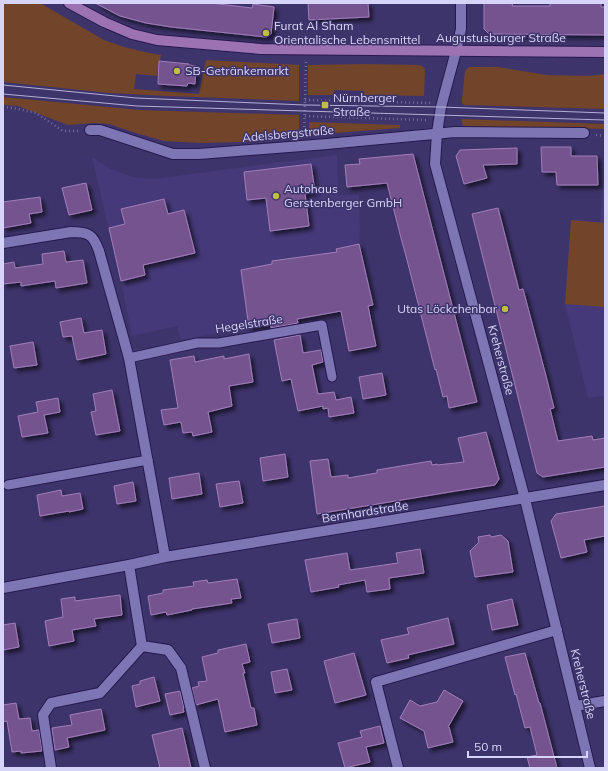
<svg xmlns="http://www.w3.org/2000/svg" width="608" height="771" font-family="Mulish,sans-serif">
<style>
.built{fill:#453979}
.green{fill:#72442a}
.building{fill:#75538f;stroke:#a07eba;filter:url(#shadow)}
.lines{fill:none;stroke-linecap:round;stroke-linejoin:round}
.lane-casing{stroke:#26194f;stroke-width:11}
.street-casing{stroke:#26194f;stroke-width:12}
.secondary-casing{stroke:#26194f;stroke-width:12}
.path{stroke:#726b9c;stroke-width:2.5;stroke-dasharray:1 3;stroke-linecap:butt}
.lane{stroke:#7e76b4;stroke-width:9}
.street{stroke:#7e76b4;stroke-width:10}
.secondary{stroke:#9d72b2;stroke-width:10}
.tram{stroke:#b3afd6;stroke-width:1}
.poi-dot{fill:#bfbe42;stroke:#3e346c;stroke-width:1.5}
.labels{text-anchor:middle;stroke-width:3;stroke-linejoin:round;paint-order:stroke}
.poi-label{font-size:12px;fill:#d7d5f7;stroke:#3e346c;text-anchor:start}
.street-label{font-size:12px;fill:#d7d5f7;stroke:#3e346c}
</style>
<defs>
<filter id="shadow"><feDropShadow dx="3.5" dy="3.5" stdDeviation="2" flood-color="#0009"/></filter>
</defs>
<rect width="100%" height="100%" fill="#3e346c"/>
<g class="built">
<path d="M337,155L338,195H359L360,232L359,245L373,305L181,340L177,326L132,336L121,281L92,157L111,169L132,177L153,179Z"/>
<path d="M605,161V396L588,398L565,304L571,220L600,222Z"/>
</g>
<g class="green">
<path d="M3,3H40L104,40L124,47L149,53L161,55L157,76L136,74L134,89L199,94L206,60L299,65V101L167,96L109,93L3,82Z"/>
<path d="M366,64L417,65L422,66L425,69L424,96L364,95V91L334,90V95H308V65Z"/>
<path d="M469,67H498L547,75L589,76L605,74V109L464,105L462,103V100L465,71Z"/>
<path d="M3,97L140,110L299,115V136L243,142L200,143L164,141L139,134L109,124L94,123L68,125L18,106L3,105Z"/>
<path d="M462,119L605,124V129L534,127L465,129L462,123Z"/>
<path d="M309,122L400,125V128L309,135Z"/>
<path d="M571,220L605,223V307L565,304Z"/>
</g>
<g class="building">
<path d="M95,3H211L252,8L253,4L274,7L271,34L266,37L171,27L146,23L120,16Z"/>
<path d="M308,3H368L369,17L309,20Z"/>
<path d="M484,3H513L512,6H550V3H601V7H605V35L489,34L484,29Z"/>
<path d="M159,61L189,64V65L196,66L195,84L188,83L187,86L158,84Z"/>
<path d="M541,147H571V156H597L598,185H557L556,172H542Z"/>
<path d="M517,148V164L483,165L487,178L464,184L456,156L460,150Z"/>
<path d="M413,154L477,402L449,408L447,396L443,397L436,369L435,370L406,256L402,242L387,183L347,187L345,165L360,164L359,159Z"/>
<path d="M311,164L315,192L305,193L309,226L270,231L266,198L247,200L244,172Z"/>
<path d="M86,183L92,210L69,215L62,188Z"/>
<path d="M40,197L42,212L29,214L31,223L3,228V202Z"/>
<path d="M164,199L168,214L184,210L195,253L143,265L145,275L121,281L109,228L125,224L121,209Z"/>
<path d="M498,208L519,290L523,289L546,376L554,408L550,409L558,441L592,436L593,440L605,438V467L543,477L537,473L472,214Z"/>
<path d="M359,244L373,305L368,306L376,346L349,351L341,311L297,319L298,323L271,328V324L249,328L241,270L272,264V261L337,252L336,249Z"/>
<path d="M64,251L66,262L83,260L87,283L56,288L55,281L21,286V282L3,284V264L14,262L15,268L43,264L42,254Z"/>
<path d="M81,318L84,333L102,330L106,354L77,360L72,336L63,337L60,322Z"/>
<path d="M300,335L303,353L321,350L323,362L312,365L318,394L334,392L336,400L351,397L354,413L329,417L328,408L323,409V406L298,411L291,379L282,381L274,340Z"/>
<path d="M33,342L37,365L14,368L10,346Z"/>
<path d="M249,354L253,382L229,386L232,406L208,412L212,432L193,436L192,432L183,433L181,422L164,425L161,410L178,408L170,360L194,356L195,362L224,356V359Z"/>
<path d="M382,373L386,395L363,399L359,377Z"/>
<path d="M112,390L120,431L96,435L91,412L96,411L93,394Z"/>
<path d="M58,398L60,412L44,415L48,433L22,437L18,416L38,412L36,402Z"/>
<path d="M486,432L499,479L495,485L456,491L317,514L310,461L328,459L331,477L348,475V478L377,473V470L431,461L432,465L437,464V465L464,462L458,438Z"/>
<path d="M285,454L288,477L263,481L260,458Z"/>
<path d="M199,473L202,494L172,499L169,478Z"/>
<path d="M239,481L243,503L220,507L216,484Z"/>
<path d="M133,482L136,501L117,504L114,486Z"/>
<path d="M61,490L62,496L80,493L83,509L69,512V511L40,516L37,495Z"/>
<path d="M605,506V536L584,540L587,552L561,558L551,521L556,514Z"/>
<path d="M490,535L491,537L501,535L508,541L513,572L475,577L470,551L479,542L478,537Z"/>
<path d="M420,549L424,573L389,578L390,589L367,592L365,580L338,585L339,587L311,592L305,560L347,553L350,570L398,563L396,553Z"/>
<path d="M237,579L241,598L231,599L232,603L192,609V610L167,615L166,612L151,615L148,596L163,593V590L194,586L193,582L207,580L208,583Z"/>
<path d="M120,595L122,615L94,619L96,626L72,630L74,641L49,646L45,621L63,617L61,599L75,597V601Z"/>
<path d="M512,599L518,625L492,630L487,605Z"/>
<path d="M448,618L454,644L408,655L409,658L387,663L381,640L409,634L407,628Z"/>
<path d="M297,619L300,638L272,643L268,624Z"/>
<path d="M15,623L19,647L3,650V625Z"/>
<path d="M246,644L250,662L242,664L245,673H243L251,708H254L257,725L225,732L218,699L196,705L192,688L199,686L198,682L207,681L202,657L218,653V650Z"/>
<path d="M354,653L366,695L335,703L324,661Z"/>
<path d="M525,653L539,703H540L557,768H530L527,757L537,755L530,727L525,728L516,694L515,695L505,657Z"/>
<path d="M287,669L292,690L275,693L271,672Z"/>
<path d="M154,677L160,701L136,707L132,686L140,684V681Z"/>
<path d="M444,690L463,701L448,727H449L453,742L428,748L424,731L400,718L410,700L420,706L437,702Z"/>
<path d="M180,691L184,708H183L184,712L170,715L165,694Z"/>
<path d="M16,703L19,719L30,718L32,731L39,730L42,751L21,753V751L12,752L7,721L3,722V705Z"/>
<path d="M101,709L105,730L67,738L69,747L55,750L52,728L72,725L70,715Z"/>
<path d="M380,726L384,743L366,747L370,762L345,768L338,743L362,737L360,731Z"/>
<path d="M182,728L191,768H160L152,735Z"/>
</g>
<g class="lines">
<g class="lane-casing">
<g id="lane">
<path d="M129,358L197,343H219L322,325L332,377"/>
<path d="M8,485L148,460"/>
</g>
</g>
<g class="street-casing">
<g id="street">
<path d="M461,3V29L456,51L441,107L437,133L435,164L525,499L590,768"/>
<path d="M90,130H100L173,154H199L327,144L455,132L584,133"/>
<path d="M3,243L71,232C88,232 93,234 99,251L129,358L165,557"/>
<path d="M129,565L142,646L168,650L181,668L205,768"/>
<path d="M3,588L129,565L165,557L605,485"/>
<path d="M575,706L605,701"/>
<path d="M51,768L43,715L51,703L100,693L142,646"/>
<path d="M398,768L376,682L557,630"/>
</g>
</g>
<g class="secondary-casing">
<path id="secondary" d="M69,3L104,22L132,34L157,40L261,49L605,52"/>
</g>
<g class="path">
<path d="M305,100L430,103"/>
<path d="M3,107L13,108L36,113L63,131H79"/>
<path d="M305,116L426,120"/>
<path d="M304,135L306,62"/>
<path d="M596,135L605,136"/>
</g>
<use href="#lane" class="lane"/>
<use href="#street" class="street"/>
<use href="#secondary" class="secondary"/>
<g class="tram">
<path d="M3,85L136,98L305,105L441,107L605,113"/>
<path d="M3,94L137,106L605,120"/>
</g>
</g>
<g class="poi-dot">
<circle cx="266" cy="33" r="4"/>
<circle cx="177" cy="71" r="4"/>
<rect x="321" y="101" width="8" height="8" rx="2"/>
<circle cx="276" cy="196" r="4"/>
<circle cx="505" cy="309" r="4"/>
</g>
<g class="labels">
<g class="poi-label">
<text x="274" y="30">Furat Al Sham<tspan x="274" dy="14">Orientalische Lebensmittel</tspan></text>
<text x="185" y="75">SB-Getränkemarkt</text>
<text x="333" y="102">Nürnberger<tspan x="333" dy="14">Straße</tspan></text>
<text x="284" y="193">Autohaus<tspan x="284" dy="14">Gerstenberger GmbH</tspan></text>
<text x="497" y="313" text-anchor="end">Utas Löckchenbar</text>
</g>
<g class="street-label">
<text x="501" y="42">Augustusburger Straße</text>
<text transform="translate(288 134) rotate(-5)" y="4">Adelsbergstraße</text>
<text transform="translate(249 324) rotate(-9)" y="4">Hegelstraße</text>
<text transform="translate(501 360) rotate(75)" y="4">Kreherstraße</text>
<text transform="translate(365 512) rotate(-9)" y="4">Bernhardstraße</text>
<text transform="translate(583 684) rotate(76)" y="4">Kreherstraße</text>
</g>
</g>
<rect width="608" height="771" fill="none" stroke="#d7d5f7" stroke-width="8"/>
<path d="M468 751v6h119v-6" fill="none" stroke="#d7d5f7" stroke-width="2"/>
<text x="474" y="751" font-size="12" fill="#d7d5f7" stroke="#3e346c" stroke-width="3" paint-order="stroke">50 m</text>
</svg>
